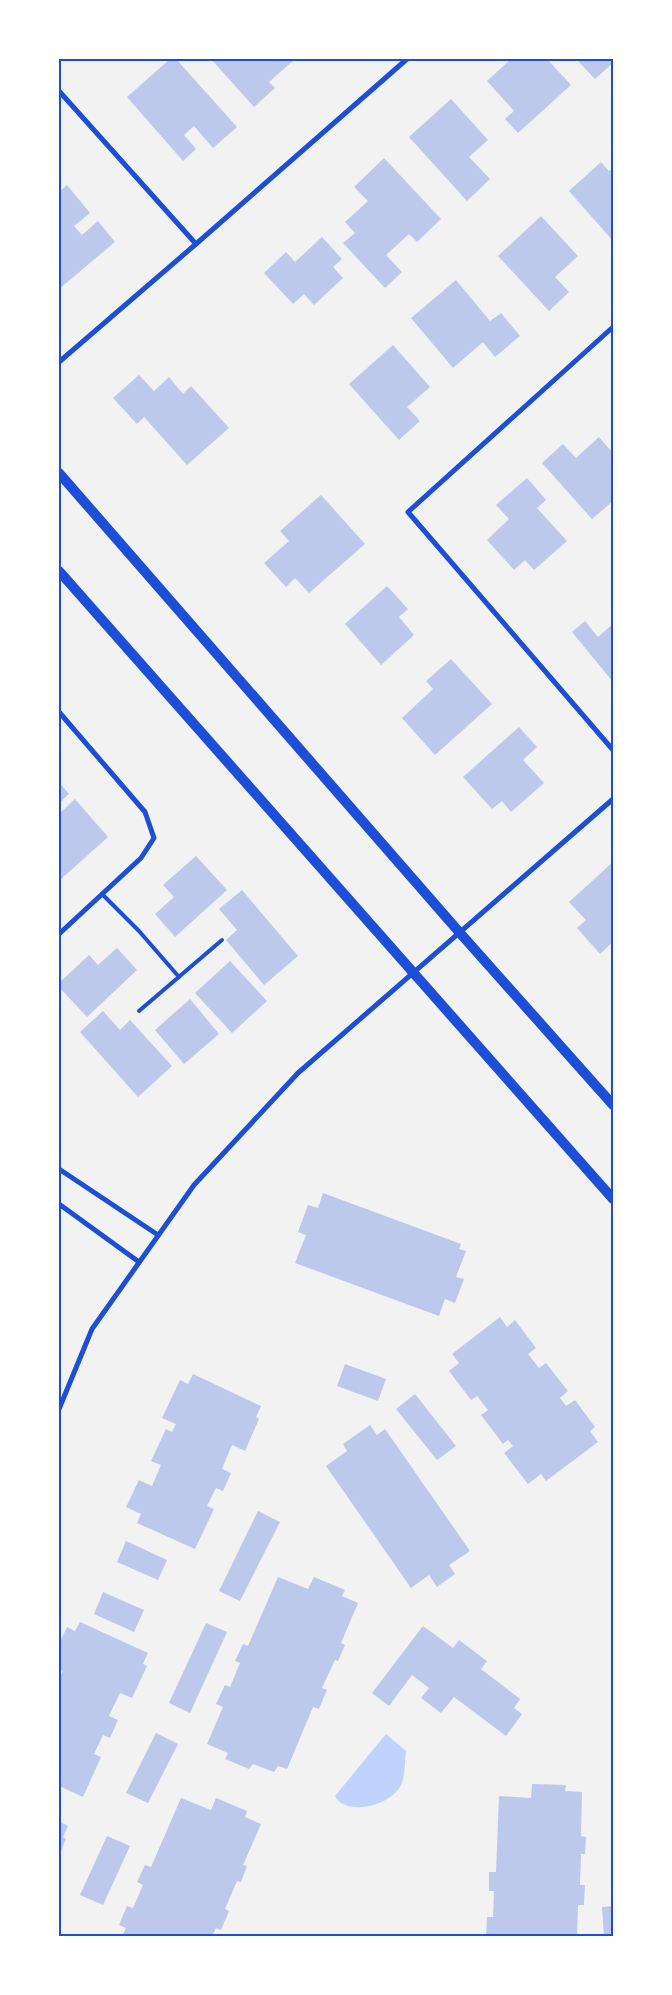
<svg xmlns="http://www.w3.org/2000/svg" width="672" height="1995" font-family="'Source Sans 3',sans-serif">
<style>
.water{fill:#bfd3fe}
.building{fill:#bdc9ec}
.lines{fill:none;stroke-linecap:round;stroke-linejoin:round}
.service{stroke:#1d4ed8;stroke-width:4}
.minor{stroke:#1d4ed8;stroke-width:5}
.secondary{stroke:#1d4ed8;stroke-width:10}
.neatline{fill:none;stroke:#1d4ed8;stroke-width:2}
</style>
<rect width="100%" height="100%" fill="#f2f2f2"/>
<path class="water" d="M386,1734L406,1751C405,1761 405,1774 402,1783C394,1802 362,1813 343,1804C340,1803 337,1799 335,1796Z"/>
<g class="building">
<path d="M170,59H176L237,127L213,148L194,126L184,135L196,149L183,161L127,97Z"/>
<path d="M211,59H295L269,82L275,88L254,107Z"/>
<path d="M509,59H547L571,85L518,133L505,119L514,111L487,81L510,60Z"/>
<path d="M576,59H613V63L595,79Z"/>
<path d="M451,99L488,140L469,157L490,179L467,201L409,137Z"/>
<path d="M384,158L441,219L417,242L409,234L386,255L402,272L385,288L343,243L355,233L345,222L368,201L354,187Z"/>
<path d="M601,162L609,171L613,168V241L569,191Z"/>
<path d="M67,185L90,213L74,226L82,235L98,221L115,242L59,289V192Z"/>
<path d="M541,216L578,256L555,277L569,292L549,311L498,256Z"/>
<path d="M322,237L342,259L333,267L343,278L314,305L304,294L293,304L264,273L286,252L295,262Z"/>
<path d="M456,280L490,321L501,313L520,336L495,357L483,342L453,368L411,318Z"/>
<path d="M393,345L430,387L407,407L420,421L399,440L349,384Z"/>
<path d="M139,375L154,391L169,377L183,394L191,386L229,428L187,465L144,417L137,424L113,398Z"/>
<path d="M599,437L613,453V501L592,519L542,463L563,444L576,458Z"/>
<path d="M527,478L546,500L537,508L567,541L534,570L525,560L514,570L487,540L509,519L496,505Z"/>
<path d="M321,495L365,544L309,593L295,578L286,587L264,563L289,541L280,531Z"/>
<path d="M387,586L408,609L399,617L414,635L381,665L345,624Z"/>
<path d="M585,621L598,637L613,624V682L572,632Z"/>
<path d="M451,659L492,704L435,755L402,718L433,689L426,681Z"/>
<path d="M519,727L537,747L523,760L544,783L511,812L502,801L492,809L463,777Z"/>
<path d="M59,782L69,794L59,803Z"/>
<path d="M75,799L108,837L60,880L59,879V814Z"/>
<path d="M196,856L227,890L175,937L155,914L174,897L163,885Z"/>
<path d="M613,862V942L600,954L577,928L586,920L569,902Z"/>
<path d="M242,890L298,956L264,985L226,940L237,930L219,909Z"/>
<path d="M117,948L137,970L87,1017L59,987V983L89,955L98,965Z"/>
<path d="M230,961L267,1001L232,1033L195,993Z"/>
<path d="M190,999L219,1034L184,1064L155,1030Z"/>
<path d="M103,1011L120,1030L130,1020L172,1066L138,1097L80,1032Z"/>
<path d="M323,1193L461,1244L459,1249L466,1251L456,1277L464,1279L455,1303L445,1299L439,1316L295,1263L306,1235L298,1232L308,1205L318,1208Z"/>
<path d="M500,1317L507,1327L515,1320L536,1348L528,1354L539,1368L546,1363L568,1391L560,1398L566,1406L575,1400L595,1427L590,1431L598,1442L546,1481L541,1474L528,1484L504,1453L513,1446L508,1440L503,1444L481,1415L488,1410L477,1396L471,1400L449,1371L459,1363L452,1354Z"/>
<path d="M345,1364L386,1379L378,1401L337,1386Z"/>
<path d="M193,1374L261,1406L256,1417L259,1419L245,1451L232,1445L222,1469L231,1473L223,1491L216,1488L207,1506L214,1509L195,1549L137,1523L141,1514L126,1507L139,1480L152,1486L161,1465L151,1461L166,1429L172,1432L176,1424L162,1418L180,1380L188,1384Z"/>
<path d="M415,1394L456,1446L437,1460L396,1409Z"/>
<path d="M370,1425L377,1435L385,1429L470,1551L449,1565L455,1574L437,1587L429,1575L411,1588L326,1466L347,1451L343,1444Z"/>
<path d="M258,1511L280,1522L240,1601L219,1591Z"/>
<path d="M126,1541L167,1560L158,1580L117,1562Z"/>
<path d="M278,1577L308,1589L314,1577L345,1590L342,1596L358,1603L341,1643L345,1645L338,1661L335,1660L322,1688L327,1690L319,1709L313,1707L287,1769L278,1766L274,1772L253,1764L249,1769L225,1759L228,1753L207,1744L223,1707L216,1704L225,1685L230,1687L240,1663L235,1661L243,1644L248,1646Z"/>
<path d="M103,1592L144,1610L134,1632L94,1614Z"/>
<path d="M80,1622L148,1653L143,1664L147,1666L132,1698L120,1693L109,1716L118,1720L110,1738L103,1735L94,1754L101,1757L83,1797L59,1786V1679L63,1671L59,1669V1644L67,1627L75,1631Z"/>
<path d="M206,1623L227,1632L190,1713L169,1703Z"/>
<path d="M423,1626L453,1648L459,1640L487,1661L481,1669L520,1699L514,1708L522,1714L506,1736L454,1697L441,1713L421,1698L429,1688L412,1675L389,1706L372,1693Z"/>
<path d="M156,1733L178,1744L148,1803L126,1793Z"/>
<path d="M532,1784L566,1785L565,1791L582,1792L581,1836L586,1837L585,1854H581L580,1885H585L584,1905H578L577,1936H486L487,1917H493L494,1891H489V1872H496L499,1796L531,1798Z"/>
<path d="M181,1798L211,1810L216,1798L247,1811L245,1817L261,1824L243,1865L247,1866L241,1882L237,1881L225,1909L229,1911L221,1930L216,1928L212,1936H122L126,1928L119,1925L127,1906L133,1908L143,1885L137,1882L145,1865L151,1867Z"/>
<path d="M59,1821L68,1826L63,1837L66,1839L59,1855Z"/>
<path d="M107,1836L130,1846L103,1905L80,1895Z"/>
<path d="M613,1906V1936H604L602,1907Z"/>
</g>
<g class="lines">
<g class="service">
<path d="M102,894L139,931L179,977"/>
<path d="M139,1011L222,940"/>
</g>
<g class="minor">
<path d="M59,91L196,244"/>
<path d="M613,327L408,512L613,750"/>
<path d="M59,362L196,244L407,59"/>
<path d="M59,712L145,812L154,838L141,858L59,934"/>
<path d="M59,1169L158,1235"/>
<path d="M59,1204L139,1262"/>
<path d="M59,1409L92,1329L194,1185L298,1073L613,799"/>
</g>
<g class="secondary">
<path d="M59,473L460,933L613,1105"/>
<path d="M59,571L613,1199"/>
</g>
</g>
<rect width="672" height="1995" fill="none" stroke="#ffffff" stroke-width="120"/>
<rect x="60" y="60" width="552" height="1875" class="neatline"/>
</svg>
